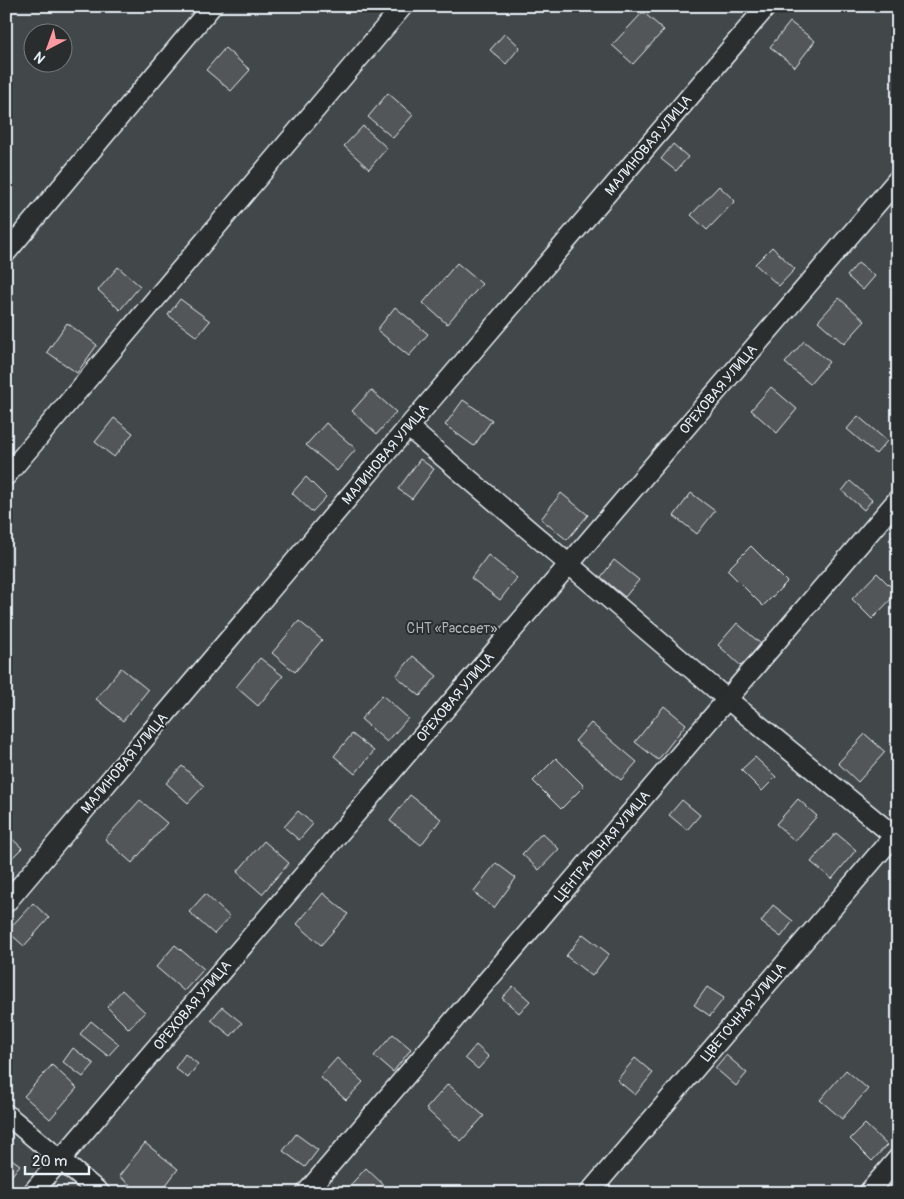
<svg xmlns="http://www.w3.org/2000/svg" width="904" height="1199" font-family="Pangolin,sans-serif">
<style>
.green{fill:#424648;stroke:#959ca0;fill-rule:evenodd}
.building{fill:#535759;stroke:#e8f1f8}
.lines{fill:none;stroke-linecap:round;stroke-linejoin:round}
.street-casing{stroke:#e8f1f8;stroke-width:22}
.street{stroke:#2a2d2e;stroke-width:19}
.labels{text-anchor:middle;stroke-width:4;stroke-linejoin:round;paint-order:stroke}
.street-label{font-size:14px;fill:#e8f1f8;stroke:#2a2d2e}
.park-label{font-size:14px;fill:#aeb5ba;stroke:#2a2d2e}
</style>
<rect width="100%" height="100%" fill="#2a2d2e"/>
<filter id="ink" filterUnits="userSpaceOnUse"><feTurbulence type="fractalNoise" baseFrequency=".02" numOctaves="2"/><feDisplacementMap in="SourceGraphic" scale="10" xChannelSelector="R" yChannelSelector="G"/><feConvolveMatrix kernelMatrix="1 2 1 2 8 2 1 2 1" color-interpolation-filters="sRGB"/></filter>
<g filter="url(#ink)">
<path class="green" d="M6,6H898V1193H6ZM32,32H62V62H32Z"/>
<g class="building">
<path d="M643,12L664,30L633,64L612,45Z"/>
<path d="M790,22L815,41L795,67L770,47Z"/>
<path d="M505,33L520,47L506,64L490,50Z"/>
<path d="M225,48L250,70L231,91L206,70Z"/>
<path d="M388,93L413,115L393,138L368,117Z"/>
<path d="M363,126L387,148L369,169L344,146Z"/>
<path d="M673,144L688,157L676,171L661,159Z"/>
<path d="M719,186L735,201L707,230L691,215Z"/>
<path d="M772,247L795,269L779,286L755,264Z"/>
<path d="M457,263L482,284L447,324L423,303Z"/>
<path d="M858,263L875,276L863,290L847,276Z"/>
<path d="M118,267L140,286L120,310L98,290Z"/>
<path d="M839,298L865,321L844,344L818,321Z"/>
<path d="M180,299L210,321L197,337L168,315Z"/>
<path d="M395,307L428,334L409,356L377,330Z"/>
<path d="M67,323L97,345L77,373L47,352Z"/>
<path d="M804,341L829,362L810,384L785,363Z"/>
<path d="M771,387L797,409L777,433L751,410Z"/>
<path d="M371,390L396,412L377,434L352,411Z"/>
<path d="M463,400L492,420L474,446L445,425Z"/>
<path d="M858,416L887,441L876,454L847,429Z"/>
<path d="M114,418L133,433L114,457L95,442Z"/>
<path d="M326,423L356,449L337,471L306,445Z"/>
<path d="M420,459L434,469L412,499L398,489Z"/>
<path d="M306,477L326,497L312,512L292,493Z"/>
<path d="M850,481L872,500L864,510L842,491Z"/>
<path d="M561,493L588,515L567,540L541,519Z"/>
<path d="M691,493L715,511L697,534L674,516Z"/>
<path d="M898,530V547L889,540Z"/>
<path d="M751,546L787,582L763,606L727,570Z"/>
<path d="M488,555L517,578L500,600L471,578Z"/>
<path d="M614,560L639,580L625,597L601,577Z"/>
<path d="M877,573L897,593L872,619L852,599Z"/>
<path d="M299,621L322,640L295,672L272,653Z"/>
<path d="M737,623L761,644L741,666L718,645Z"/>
<path d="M413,656L437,676L420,696L396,676Z"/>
<path d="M260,658L283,676L258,706L236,687Z"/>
<path d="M121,668L148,690L123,721L96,699Z"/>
<path d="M382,695L408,718L387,742L361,719Z"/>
<path d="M664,706L686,724L658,760L635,742Z"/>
<path d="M591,723L637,762L621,780L575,741Z"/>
<path d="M352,734L374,751L355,774L334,756Z"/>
<path d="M865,734L885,752L858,782L838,763Z"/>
<path d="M755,757L776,777L762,791L741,770Z"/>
<path d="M556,758L584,786L561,809L533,781Z"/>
<path d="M182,766L204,786L188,803L166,783Z"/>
<path d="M410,795L441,819L421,845L390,821Z"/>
<path d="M798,799L817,816L795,841L776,824Z"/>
<path d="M140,800L167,823L132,863L105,839Z"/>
<path d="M682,800L700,815L687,830L669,815Z"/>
<path d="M298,811L313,824L299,840L284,827Z"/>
<path d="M6,833L22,848L6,864Z"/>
<path d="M542,833L559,849L539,870L522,854Z"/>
<path d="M836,833L856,850L832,879L811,862Z"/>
<path d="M264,841L289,863L262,894L237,872Z"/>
<path d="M496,863L516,878L494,908L473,892Z"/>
<path d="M323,893L348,914L321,945L297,924Z"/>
<path d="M205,894L230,917L214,934L189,912Z"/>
<path d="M33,903L49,918L24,946L7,931Z"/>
<path d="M773,905L793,921L781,937L761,922Z"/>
<path d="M583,934L609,954L592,976L566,956Z"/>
<path d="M175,945L204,969L184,991L156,967Z"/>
<path d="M513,986L530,1001L519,1013L502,998Z"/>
<path d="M707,987L724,998L710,1016L694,1005Z"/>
<path d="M122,990L145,1012L129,1029L107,1007Z"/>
<path d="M222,1007L242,1023L231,1036L211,1020Z"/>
<path d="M91,1021L119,1044L108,1056L80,1034Z"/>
<path d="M393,1034L411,1049L393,1072L374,1056Z"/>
<path d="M476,1045L489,1057L478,1069L465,1058Z"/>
<path d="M73,1048L94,1064L83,1077L63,1062Z"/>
<path d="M185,1054L198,1064L188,1078L175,1068Z"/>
<path d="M726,1055L747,1073L736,1086L715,1068Z"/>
<path d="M337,1058L363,1082L346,1100L320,1077Z"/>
<path d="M635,1058L653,1073L635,1095L617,1080Z"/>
<path d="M52,1065L77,1088L50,1119L24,1096Z"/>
<path d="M846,1070L868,1089L842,1119L820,1100Z"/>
<path d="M448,1084L484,1116L461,1141L426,1109Z"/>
<path d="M865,1124L887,1145L872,1161L850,1139Z"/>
<path d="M296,1134L318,1150L305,1167L283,1151Z"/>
<path d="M145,1143L178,1169L160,1193H140L119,1176Z"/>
<path d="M6,1155L20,1165L6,1183Z"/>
<path d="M366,1168L392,1193H343Z"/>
</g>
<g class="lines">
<g class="street-casing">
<g id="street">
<path d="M6,253L212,6"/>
<path d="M408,427L727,699L898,839"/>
<path d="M6,476L403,6"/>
<path d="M6,903L408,427L767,6"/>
<path d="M6,1114L100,1193"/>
<path d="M32,1193L898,179"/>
<path d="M306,1193L898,499"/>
<path d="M589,1193L898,831"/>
<path d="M868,1193L898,1158"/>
</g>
</g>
<use href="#street" class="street"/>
</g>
</g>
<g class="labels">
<g class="street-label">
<text transform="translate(648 145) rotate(-50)" y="5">МАЛИНОВАЯ УЛИЦА</text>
<text transform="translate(718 389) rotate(-50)" y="5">ОРЕХОВАЯ УЛИЦА</text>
<text transform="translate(385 454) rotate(-50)" y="5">МАЛИНОВАЯ УЛИЦА</text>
<text transform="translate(455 697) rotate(-50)" y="5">ОРЕХОВАЯ УЛИЦА</text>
<text transform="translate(124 763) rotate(-50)" y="5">МАЛИНОВАЯ УЛИЦА</text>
<text transform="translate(602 846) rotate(-50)" y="5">ЦЕНТРАЛЬНАЯ УЛИЦА</text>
<text transform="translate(192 1005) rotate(-50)" y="5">ОРЕХОВАЯ УЛИЦА</text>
<text transform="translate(743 1012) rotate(-50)" y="5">ЦВЕТОЧНАЯ УЛИЦА</text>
</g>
<g class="park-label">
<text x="452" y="633">СНТ «Рассвет»</text>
</g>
</g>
<rect width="904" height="1199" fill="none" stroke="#2a2d2e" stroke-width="25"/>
<rect x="12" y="12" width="879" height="1174" fill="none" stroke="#e8f1f8" stroke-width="2" filter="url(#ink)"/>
<g transform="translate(48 48) rotate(221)"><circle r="24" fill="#2a2d2e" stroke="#767b7f"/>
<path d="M0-4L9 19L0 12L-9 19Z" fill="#ff9aa2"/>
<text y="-8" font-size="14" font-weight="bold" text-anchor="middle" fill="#e8f1f8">N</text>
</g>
<path d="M25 1166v8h64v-8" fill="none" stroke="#e8f1f8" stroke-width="2.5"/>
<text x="32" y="1166" font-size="15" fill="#e8f1f8" stroke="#2a2d2e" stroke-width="4" paint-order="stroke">20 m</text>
</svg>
